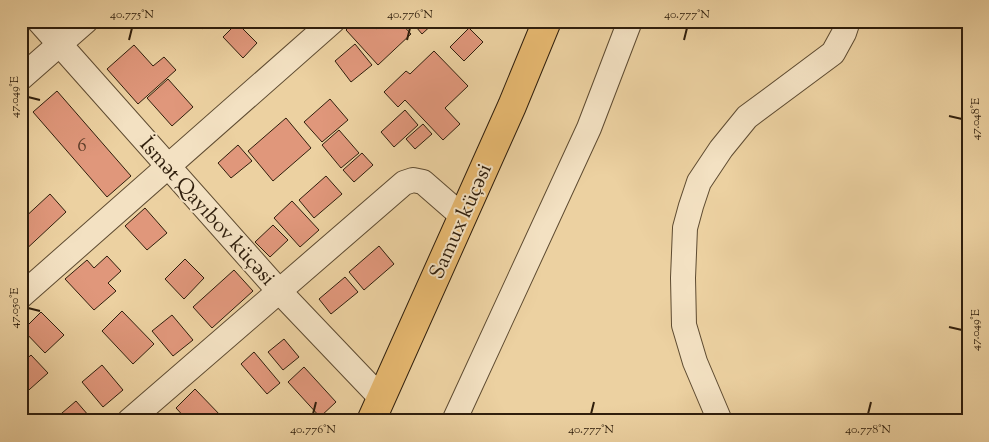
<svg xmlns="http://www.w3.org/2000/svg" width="989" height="442" font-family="'Sorts Mill Goudy',serif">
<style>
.building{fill:#e0977b;stroke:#2f1e0c}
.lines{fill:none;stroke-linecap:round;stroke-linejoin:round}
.minor-casing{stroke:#5e4b31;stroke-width:26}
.major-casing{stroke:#2f1e0c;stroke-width:30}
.minor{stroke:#f3e1c2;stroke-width:24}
.major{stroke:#e6b870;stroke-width:28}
.ticks{fill:none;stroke:#2f1e0c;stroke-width:2}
.labels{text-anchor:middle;stroke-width:4;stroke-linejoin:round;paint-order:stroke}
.number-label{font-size:19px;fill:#5b3c28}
.street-label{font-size:21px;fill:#2f1e0c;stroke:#f3e1c2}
.neatline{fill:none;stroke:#2f1e0c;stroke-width:2}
.ticks-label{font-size:12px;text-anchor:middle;fill:#2f1e0c}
</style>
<rect width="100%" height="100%" fill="#ecd1a1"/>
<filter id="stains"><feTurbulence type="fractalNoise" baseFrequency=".004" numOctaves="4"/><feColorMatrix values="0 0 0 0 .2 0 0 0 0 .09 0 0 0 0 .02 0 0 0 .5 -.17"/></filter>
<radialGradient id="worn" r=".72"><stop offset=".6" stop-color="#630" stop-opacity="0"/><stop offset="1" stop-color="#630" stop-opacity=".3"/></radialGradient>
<g class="building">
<path d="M195,21H211L202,29Z"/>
<path d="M355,21H369L376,29L385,21H399L411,34L378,65L346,30Z"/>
<path d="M411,21H436L422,34Z"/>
<path d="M237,23L257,43L243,58L223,37Z"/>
<path d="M469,28L483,42L464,61L450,47Z"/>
<path d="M355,44L372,65L351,82L335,61Z"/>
<path d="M134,45L153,66L164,57L176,70L138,104L107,69Z"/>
<path d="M434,51L468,86L445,108L460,124L443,140L405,100L398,107L384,92L406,71L410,74Z"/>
<path d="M168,79L193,107L172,126L147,98Z"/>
<path d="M57,91L131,176L107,197L33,112Z"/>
<path d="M330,99L348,120L322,142L304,122Z"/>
<path d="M405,110L418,125L394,147L381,132Z"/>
<path d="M286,118L311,148L273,181L248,151Z"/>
<path d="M423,124L432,134L415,149L406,139Z"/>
<path d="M339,130L359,153L341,168L322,145Z"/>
<path d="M238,145L252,161L231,178L218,163Z"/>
<path d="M362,153L373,165L354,182L343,170Z"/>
<path d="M326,176L342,194L314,218L299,200Z"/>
<path d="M50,194L66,212L21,254V221Z"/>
<path d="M292,201L319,230L300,247L274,218Z"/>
<path d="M145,208L167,233L147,250L125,226Z"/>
<path d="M273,225L288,240L270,257L255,242Z"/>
<path d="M379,246L394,264L364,290L349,272Z"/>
<path d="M107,256L121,271L108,283L116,291L94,310L65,279L87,260L94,268Z"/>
<path d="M185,259L204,278L184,299L165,279Z"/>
<path d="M234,270L253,291L212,328L193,307Z"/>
<path d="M345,277L358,292L331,314L319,299Z"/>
<path d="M122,311L154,344L133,364L102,331Z"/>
<path d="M41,312L64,335L45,353L23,330Z"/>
<path d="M172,315L193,340L173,356L152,331Z"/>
<path d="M284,339L299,357L283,370L268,352Z"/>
<path d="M254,352L280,383L267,394L241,364Z"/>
<path d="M31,355L48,373L21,397V364Z"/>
<path d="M102,365L123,390L103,407L82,382Z"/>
<path d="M304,367L336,402L320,417L288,382Z"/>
<path d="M195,389L222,417L218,421H188L176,408Z"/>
<path d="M76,401L89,416L83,421H56L55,419Z"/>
</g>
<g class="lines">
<g class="minor-casing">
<g id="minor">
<path d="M39,21L279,291L381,398"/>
<path d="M21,78L86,21"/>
<path d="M21,296L333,21"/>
<path d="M129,421L404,183L413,180L423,182L462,216"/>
<path d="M454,421L589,128L630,21"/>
<path d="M720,421L695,362L684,325L683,278L685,228L691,206L699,182L721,149L747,117L833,53L844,33L848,21"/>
</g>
</g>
<g class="major-casing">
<path id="major" d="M371,421L512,106L547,21"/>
</g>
<use href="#minor" class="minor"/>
<use href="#major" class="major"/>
</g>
<path class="ticks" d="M129,40L132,28M407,40L410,28M684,40L687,28M28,97L40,100M949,116L962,119M28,308L40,311M949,327L962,330M313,414L316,402M591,414L594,402M868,414L871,402"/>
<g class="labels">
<g class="number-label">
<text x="82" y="151">6</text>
</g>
<g class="street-label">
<text transform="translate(208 211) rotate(48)" y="7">İsmət Qayıbov küçəsi</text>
<text transform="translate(460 221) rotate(-66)" y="7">Samux küçəsi</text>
</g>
</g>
<rect width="989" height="442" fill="none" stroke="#ecd1a1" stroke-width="55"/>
<rect x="28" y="28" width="934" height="386" class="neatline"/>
<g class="ticks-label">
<text x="132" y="18">40.775°N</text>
<text x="410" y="18">40.776°N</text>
<text x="687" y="18">40.777°N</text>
<text transform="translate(14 97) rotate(-90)" y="4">47.049°E</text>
<text transform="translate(975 119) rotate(-90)" y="4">47.048°E</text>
<text transform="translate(14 308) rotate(-90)" y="4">47.050°E</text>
<text transform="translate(975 330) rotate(-90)" y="4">47.049°E</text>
<text x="313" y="433">40.776°N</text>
<text x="591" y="433">40.777°N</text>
<text x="868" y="433">40.778°N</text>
</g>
<rect width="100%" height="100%" filter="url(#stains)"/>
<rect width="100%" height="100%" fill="url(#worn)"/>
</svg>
